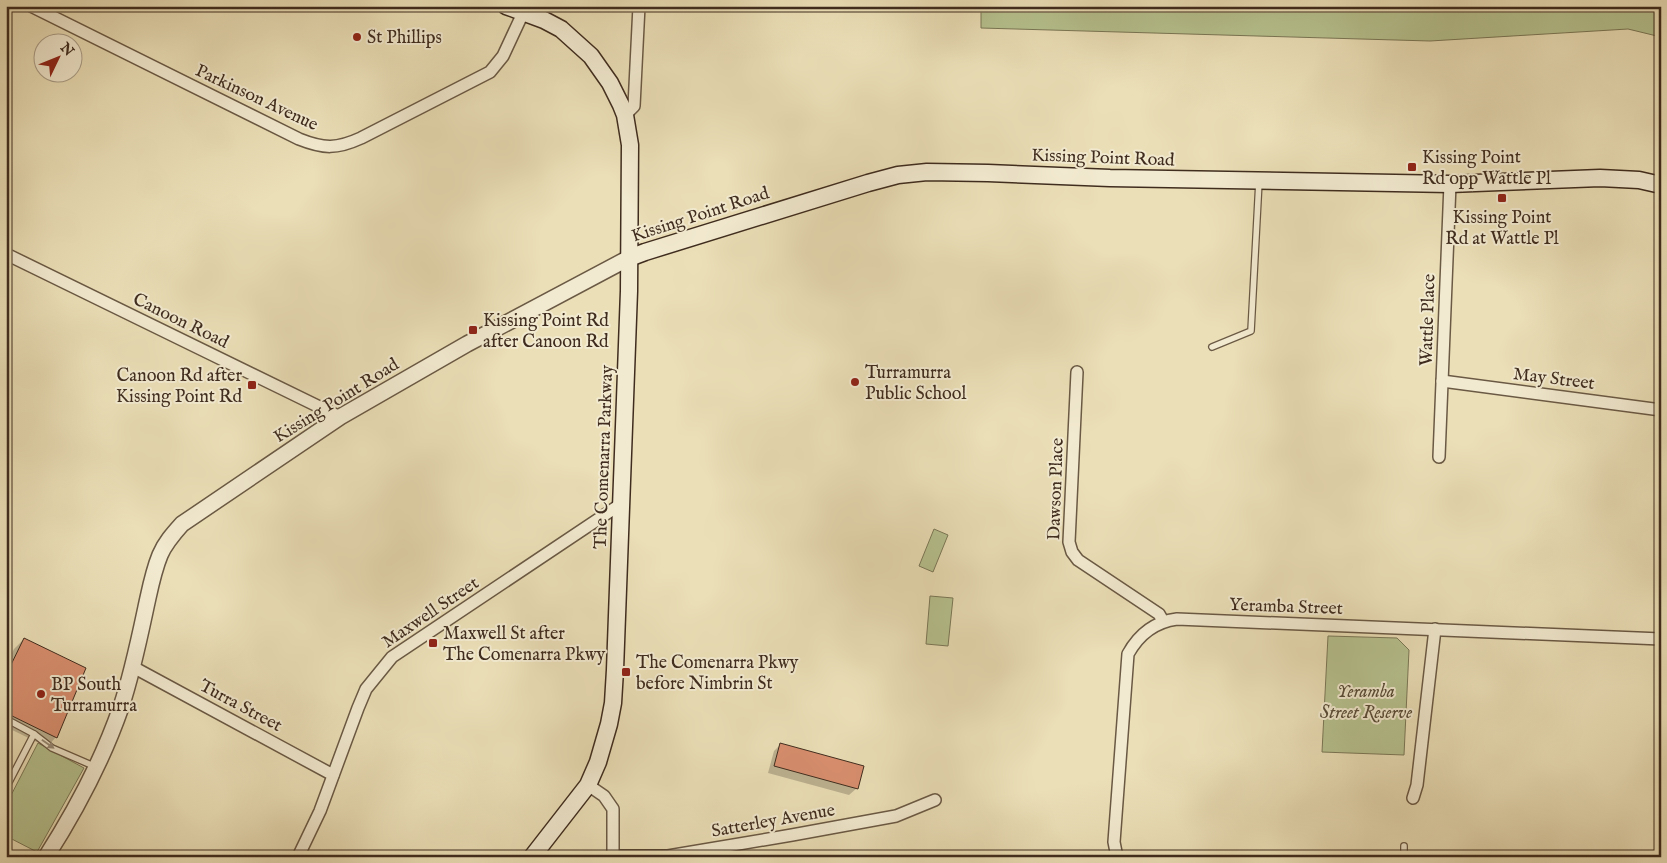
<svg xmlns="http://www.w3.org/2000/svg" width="1667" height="863" font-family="'IM FELL English',serif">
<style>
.park{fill:#b6c28f;stroke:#7a7756}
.shadow{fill:#0003}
.building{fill:#da9070;stroke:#3f2c1e}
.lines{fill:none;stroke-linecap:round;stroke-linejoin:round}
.service-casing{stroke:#6a5944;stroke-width:8}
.minor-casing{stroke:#6a5944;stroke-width:14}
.tertiary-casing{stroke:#6a5944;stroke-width:18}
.secondary-casing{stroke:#3f2c1e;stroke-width:19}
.service{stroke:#f2ead0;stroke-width:5.5}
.minor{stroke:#f2ead0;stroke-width:11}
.tertiary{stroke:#f2ead0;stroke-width:15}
.secondary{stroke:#f2ead0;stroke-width:16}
.oneway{fill:#988b77}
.poi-dot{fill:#8f2418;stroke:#f2ead0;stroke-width:2}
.labels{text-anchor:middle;stroke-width:4;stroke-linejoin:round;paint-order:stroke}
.poi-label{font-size:18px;fill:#3f2c1e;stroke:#f2ead0;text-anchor:start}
.street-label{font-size:18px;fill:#3f2c1e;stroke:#f2ead0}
.park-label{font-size:18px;font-style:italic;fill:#574a35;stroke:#f2ead0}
</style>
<rect width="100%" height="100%" fill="#ebdfb7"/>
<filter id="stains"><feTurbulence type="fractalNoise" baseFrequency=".004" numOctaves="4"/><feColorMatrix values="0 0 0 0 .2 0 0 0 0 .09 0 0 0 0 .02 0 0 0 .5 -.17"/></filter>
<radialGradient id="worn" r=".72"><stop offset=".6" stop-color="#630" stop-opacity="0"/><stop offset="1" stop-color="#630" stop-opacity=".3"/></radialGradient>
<g class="park">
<path d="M981,6H1661V37L1628,29L1430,41L981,28Z"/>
<path d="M934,529L948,535L933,572L919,566Z"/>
<path d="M930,596L953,598L948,646L926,644Z"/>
<path d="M1328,636L1397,638L1409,650L1404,755L1322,752Z"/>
<path d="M38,743L84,768L37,852L6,836V805Z"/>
</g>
<g class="shadow">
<path d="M24,639L56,737L47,747L6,727V666L14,649Z"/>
<path d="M781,744L857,788L849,795L768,773L774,751Z"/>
</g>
<g class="building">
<path d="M24,638L86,668L57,738L6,713V675Z"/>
<path d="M780,743L864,766L858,789L774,766Z"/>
</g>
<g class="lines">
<g class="service-casing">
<g id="service">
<path d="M1212,347L1251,331L1259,181"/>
<path d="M6,719L34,734L52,748L96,767"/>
<path d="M6,788L34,734"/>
<path d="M1404,857V846"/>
</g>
</g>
<g class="minor-casing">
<g id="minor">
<path d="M31,6L299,139C324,149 337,149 361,138L490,72L503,56L523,13"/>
<path d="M625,115L634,106L639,6"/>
<path d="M6,254L340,417"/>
<path d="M1077,372L1069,542L1072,552L1078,560L1159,614L1163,621"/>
<path d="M1442,381L1661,410"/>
<path d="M1439,457L1450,184"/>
<path d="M133,667L333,775"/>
<path d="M588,785L604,796L613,809V857"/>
<path d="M1413,798L1417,785L1435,629"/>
<path d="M613,856H668L792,835L896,816L935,800"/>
<path d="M298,857L320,811L358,708L366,689L392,657L621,504"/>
<path d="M1117,857L1114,842L1128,654C1139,634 1154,622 1177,619L1661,639"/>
</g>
</g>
<g class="tertiary-casing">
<path id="tertiary" d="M46,857C76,810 103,759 121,707C132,674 139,640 146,607C150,589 153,572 160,555C165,543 173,534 182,524L340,417L467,344L629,258"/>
</g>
<g class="secondary-casing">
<g id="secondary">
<path d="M506,6L544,20L561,29L591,56L610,83L621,105L625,115L630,145L629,291L615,670L613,703L609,724L598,762L588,785L532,857"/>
<path d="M629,258L645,252L868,183L898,175L927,172L988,173L1110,178L1450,184L1600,178L1639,180L1661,185"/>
</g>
</g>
<use href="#service" class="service"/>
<use href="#minor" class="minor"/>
<use href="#tertiary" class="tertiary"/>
<use href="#secondary" class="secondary"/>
</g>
<defs><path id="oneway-solid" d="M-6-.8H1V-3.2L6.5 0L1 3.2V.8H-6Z" transform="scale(1.25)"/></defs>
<use class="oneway" href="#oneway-solid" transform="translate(48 744) rotate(35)"/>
<g class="poi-dot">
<circle cx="357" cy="37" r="5"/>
<rect x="1407" y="162" width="10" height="10" rx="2.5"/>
<rect x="1497" y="193" width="10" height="10" rx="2.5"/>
<rect x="468" y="325" width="10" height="10" rx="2.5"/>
<circle cx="855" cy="382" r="5"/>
<rect x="247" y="380" width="10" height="10" rx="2.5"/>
<rect x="428" y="638" width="10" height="10" rx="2.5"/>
<rect x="621" y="667" width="10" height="10" rx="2.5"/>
<circle cx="41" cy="694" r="5"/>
</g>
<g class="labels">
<g class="poi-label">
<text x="367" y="43">St Phillips</text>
<text x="1422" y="163">Kissing Point<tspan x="1422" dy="21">Rd opp Wattle Pl</tspan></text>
<text x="1502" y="223" text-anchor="middle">Kissing Point<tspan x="1502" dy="21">Rd at Wattle Pl</tspan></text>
<text x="483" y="326">Kissing Point Rd<tspan x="483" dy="21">after Canoon Rd</tspan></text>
<text x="865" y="378">Turramurra<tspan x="865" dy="21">Public School</tspan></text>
<text x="242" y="381" text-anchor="end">Canoon Rd after<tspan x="242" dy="21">Kissing Point Rd</tspan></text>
<text x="443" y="639">Maxwell St after<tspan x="443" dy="21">The Comenarra Pkwy</tspan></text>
<text x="636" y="668">The Comenarra Pkwy<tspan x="636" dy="21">before Nimbrin St</tspan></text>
<text x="51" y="690">BP South<tspan x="51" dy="21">Turramurra</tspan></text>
</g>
<g class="street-label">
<text transform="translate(257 97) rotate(25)" y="6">Parkinson Avenue</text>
<text transform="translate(1103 157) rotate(2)" y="6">Kissing Point Road</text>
<text transform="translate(700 214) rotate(-18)" y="6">Kissing Point Road</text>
<text transform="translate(181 320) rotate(26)" y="6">Canoon Road</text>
<text transform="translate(1427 320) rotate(-88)" y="6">Wattle Place</text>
<text transform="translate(1554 378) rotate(7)" y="6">May Street</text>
<text transform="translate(336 400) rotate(-32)" y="6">Kissing Point Road</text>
<text transform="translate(603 457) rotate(-88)" y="6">The Comenarra Parkway</text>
<text transform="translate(1055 489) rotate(-88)" y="6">Dawson Place</text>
<text transform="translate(1286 606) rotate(2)" y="6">Yeramba Street</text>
<text transform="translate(430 612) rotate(-34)" y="6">Maxwell Street</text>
<text transform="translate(241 705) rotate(28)" y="6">Turra Street</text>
<text transform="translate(773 820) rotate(-10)" y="6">Satterley Avenue</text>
</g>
<g class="park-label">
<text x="1366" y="697">Yeramba<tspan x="1366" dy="21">Street Reserve</tspan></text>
</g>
</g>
<rect width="1667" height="863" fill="none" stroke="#ebdfb7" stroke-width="25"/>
<rect x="8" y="8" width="1652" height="848" fill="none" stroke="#3f2c1e" stroke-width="2.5"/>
<rect x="12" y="12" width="1642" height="838" fill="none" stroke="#3f2c1e"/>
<g transform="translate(58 58) rotate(47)"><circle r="24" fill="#f2ead0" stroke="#aa9e89"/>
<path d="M0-4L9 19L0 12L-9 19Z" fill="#8f2418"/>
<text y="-8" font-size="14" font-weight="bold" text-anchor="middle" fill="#3f2c1e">N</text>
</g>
<rect width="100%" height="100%" filter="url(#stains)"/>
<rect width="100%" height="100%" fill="url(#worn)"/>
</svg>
